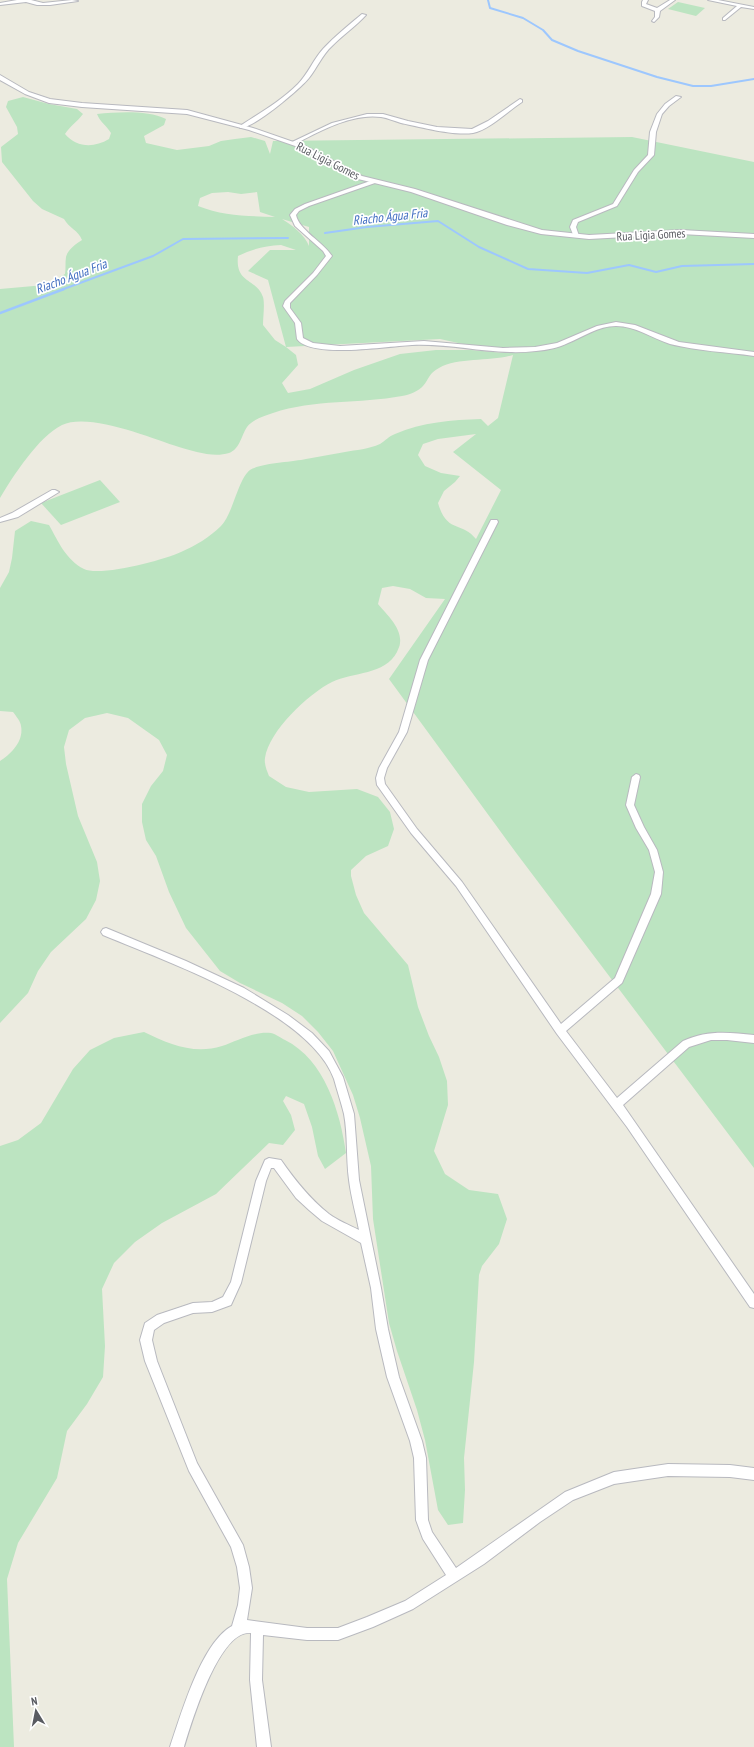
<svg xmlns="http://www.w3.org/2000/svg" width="754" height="1747" font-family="'PT Sans Narrow',sans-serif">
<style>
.green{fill:#bce4c1;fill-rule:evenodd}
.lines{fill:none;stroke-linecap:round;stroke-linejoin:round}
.stream-far1{stroke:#9dc7fe;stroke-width:2}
.stream{stroke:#9dc7fe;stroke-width:2.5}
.minor-casing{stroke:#b8b9bf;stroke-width:2}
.tertiary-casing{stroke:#b8b9bf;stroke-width:2}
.minor{fill:#fff;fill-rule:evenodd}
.tertiary{fill:#fff;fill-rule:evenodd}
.labels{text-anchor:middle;stroke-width:3.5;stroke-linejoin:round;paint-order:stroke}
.far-street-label{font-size:12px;fill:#595b61;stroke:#fff}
.far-water-label{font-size:13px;font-style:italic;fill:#416ec1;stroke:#fff}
</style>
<rect width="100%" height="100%" fill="#ecebe0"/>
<g class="green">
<path d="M678,2L705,8L696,16L668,9Z"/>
<path d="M23,97L49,104L77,109L83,114C77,122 70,126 65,134C77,148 94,148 109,139L111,133C106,125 100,122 97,114C118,112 148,110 166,119L164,125L144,136L146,143L177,150L209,146L221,141L235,139L251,137L265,141L270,154L273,141L632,137L754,162V1168L517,854L389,679L445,599L426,598L410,589L393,586L382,588L378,604C387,615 402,628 400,643C400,646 398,649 397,652C385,675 353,672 332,682C308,694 269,731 265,758C264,764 267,771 269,776L286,787L309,792L357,789L378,797L390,812L394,829L388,846L366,856L351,870V876L356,895L364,913L408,965L418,1007L429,1036L439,1057L447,1081L448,1105L434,1151L445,1174L469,1190L498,1194L507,1219L499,1244L482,1266L479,1275L474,1362L464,1458L465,1490L463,1523L448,1525L438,1510L425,1440L417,1410L397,1351L389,1323L373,1219L371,1166L360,1118L353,1095L333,1051L318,1032L302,1016L282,1003L240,983L220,971L186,928L169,892L156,856L146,840L142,822V804L151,786L163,771L167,755L159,740L128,718L107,713L85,718L69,730L64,747L66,764L78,816L97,862L100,881L96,900L86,919L51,952L38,971L28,993L0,1023V761C11,754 24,741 21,726C21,722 16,716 13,712L0,711V588L9,572L12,558L15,531L31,521L49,525C58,541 66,560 84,569C100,577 164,560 181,552C195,546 210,537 221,526C233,514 238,479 250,470C260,463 293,462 306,459C319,457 332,454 345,452C356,450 369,449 380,444C385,441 389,436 395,434C422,422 452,420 481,419L488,426L498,418L513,355C491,362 459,357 439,368C429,373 429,379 423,386C419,391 409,395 402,396C360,404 314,399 273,413C265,416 253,419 247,427C241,436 240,449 229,453C213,458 193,451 179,447C151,438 89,412 62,425C39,436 13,476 0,498V289L45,285L65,274C66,268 65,263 66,257C68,249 76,244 82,240C78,230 69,228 64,219L42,209L33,201L2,162L1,147L18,134L17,127L6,107L8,101ZM228,192L241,194L257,192L260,212L275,217C248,216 223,216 198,206L200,198L212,193ZM282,219L309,227V246C305,235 292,225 282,219ZM281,245L296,250H270L248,271L268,280L286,347L275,340L263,325C263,317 265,304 263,297C256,278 235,284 238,256C252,249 265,246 281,245ZM440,339L504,353L471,350H436L400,354L354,370L310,389L288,393L282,383L298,365L296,355L286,347ZM476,434L453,452L501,490L476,539C462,521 447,534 438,503L444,491L455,482L460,476L441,473L425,466L418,455L423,444L438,439Z"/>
<path d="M100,480L120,502L61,525L41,503Z"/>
<path d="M144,1032C169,1044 194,1055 222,1046C237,1041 254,1031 271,1033C276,1034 281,1038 285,1040C325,1060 340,1112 346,1153L325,1169L318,1156L312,1127L304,1104L286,1096L283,1101L291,1115L295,1130L283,1145L269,1143L216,1194L162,1223L135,1242L114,1263L102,1289L105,1346L103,1377L87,1404L67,1431L57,1478L18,1543L7,1579L14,1747H0V1146L18,1140L41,1123L73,1069L90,1050L114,1038Z"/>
</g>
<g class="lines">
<g class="stream-far1">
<path d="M488,0L490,8L523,18L543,30L552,40L578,51L657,77L693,86H711L754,79"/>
<path d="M325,233L367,227L438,221L479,247L528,269L587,273L629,265L656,272L682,266L754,264"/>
<path d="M61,290L153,256L183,239L288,238"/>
</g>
<path class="stream" d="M0,313L64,289"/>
<g class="minor-casing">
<g id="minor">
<path d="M17,0H31L43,3L72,0L78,1L50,5H37L26,2L0,5V3Z"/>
<path d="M643,0H648L646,4L657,8L670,0H675L660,11L659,17L654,22L652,21L655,17V11L642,6V2Z"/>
<path d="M708,0H718L754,7V9L741,7L725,20H723V18L737,6Z"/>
<path d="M362,14L366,15C356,26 343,35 332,46C322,55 317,68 309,78C300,89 253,129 240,128V126C260,113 281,101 298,84C308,74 313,60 323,49C335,36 349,25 362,14Z"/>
<path d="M676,96L681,97L669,106L662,114L656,132L654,155L638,172L617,206L578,222L576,227L579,236L574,237L570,227L573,220L613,204L634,170L648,155L650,132L657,114L665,104Z"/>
<path d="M520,99L522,100V102C508,111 489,130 473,133C454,136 420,127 401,123C394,121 388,118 381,117C352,113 320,131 295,144L290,143L332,123L367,114H383L408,121L437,127L472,129L488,121Z"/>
<path d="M373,180L375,181V183L309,206L299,211L296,215C299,230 323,242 332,256L317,275L290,303V308L301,323L303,338L313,343L340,346L424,341L503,348L535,347L557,343L597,326L616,322L635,325L679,342L754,352V356C727,352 697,351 670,344C652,338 635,326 616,326C598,326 583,337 568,343C558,348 547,350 536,351C494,356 453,343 412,345C389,346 311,359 297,339L295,323L283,306L285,301L313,273L326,256L323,251L295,226L290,215L295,209L305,204Z"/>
<path d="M52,490H55L59,492L18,517L0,522V518L12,513Z"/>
<path d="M491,520H497L498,522L428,660L407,732L387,768L384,778L385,784L417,829L462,882L561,1024L615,978L651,894L655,872L649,850L636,828L626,805L632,777L636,774L639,775L640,777L634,805L644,827L657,850L663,872L661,894L622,983L566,1031L617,1098L683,1041C706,1030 728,1032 754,1035V1043L727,1040H711L689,1047L623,1105L754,1294V1308L750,1307L627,1127L557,1034L456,886L411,833L377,785L376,778L379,768L399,732L420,660Z"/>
<path d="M106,928L186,961L244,988L288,1015L312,1033L329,1051L343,1077L354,1114L359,1180L381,1288L388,1329L399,1377L422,1441L426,1458L428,1520L432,1532L456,1568L565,1492L614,1472L668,1464L730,1465L754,1468V1480L730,1477L668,1476L614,1484L573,1500L540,1522L484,1564L413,1609L373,1627L338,1640H307L263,1635L262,1680L271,1747H257L250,1680L251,1633C219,1629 191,1724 184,1747H170C181,1715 201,1643 232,1626L238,1605L240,1588L237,1567L231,1547L189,1471L145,1361L140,1340L145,1323L157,1315L193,1303L212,1302L223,1297L231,1282L256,1181L265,1160L269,1158L281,1160C295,1180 309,1198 329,1214C337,1220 349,1225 359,1230C356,1214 351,1197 349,1180C346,1158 348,1135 344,1114C341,1102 337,1090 334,1079C310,1012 165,961 103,935L101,932L103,929ZM271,1168H274L296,1198L309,1210L322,1221L361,1243L371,1288L376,1329L387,1377L410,1441L414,1458L416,1520L423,1539L446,1575L405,1601L367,1617L338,1628H307L247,1620L252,1588L249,1567L243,1545L197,1463L157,1361L152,1340L154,1330L164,1323L193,1313L212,1312L231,1305L241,1283L266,1181Z"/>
</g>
</g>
<g class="tertiary-casing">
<path id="tertiary" d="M0,75L29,92L50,99L82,103L187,110L253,128L305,146L362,176L415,189L542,230L589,235L681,230L754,234V238L681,234L589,239L541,234L507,225L411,192L358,179L301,148L249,130L187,114L82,107L49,103L25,94L0,80Z"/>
</g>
<use href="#minor" class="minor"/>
<use href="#tertiary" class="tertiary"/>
</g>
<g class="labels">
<g class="far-street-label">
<text transform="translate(328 161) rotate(27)" y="4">Rua Ligia Gomes</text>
<text transform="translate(651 235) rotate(-3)" y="4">Rua Ligia Gomes</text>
</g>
<g class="far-water-label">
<text transform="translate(390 216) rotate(-6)" y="5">Riacho Água Fria</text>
<text transform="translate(71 276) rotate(-21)" y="5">Riacho Água Fria</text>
</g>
</g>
<g transform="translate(36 1711) rotate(350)" stroke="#ffffff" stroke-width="3" paint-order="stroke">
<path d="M0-3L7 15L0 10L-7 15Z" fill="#595b61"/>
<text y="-6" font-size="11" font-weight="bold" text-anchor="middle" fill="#595b61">N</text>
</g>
</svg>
